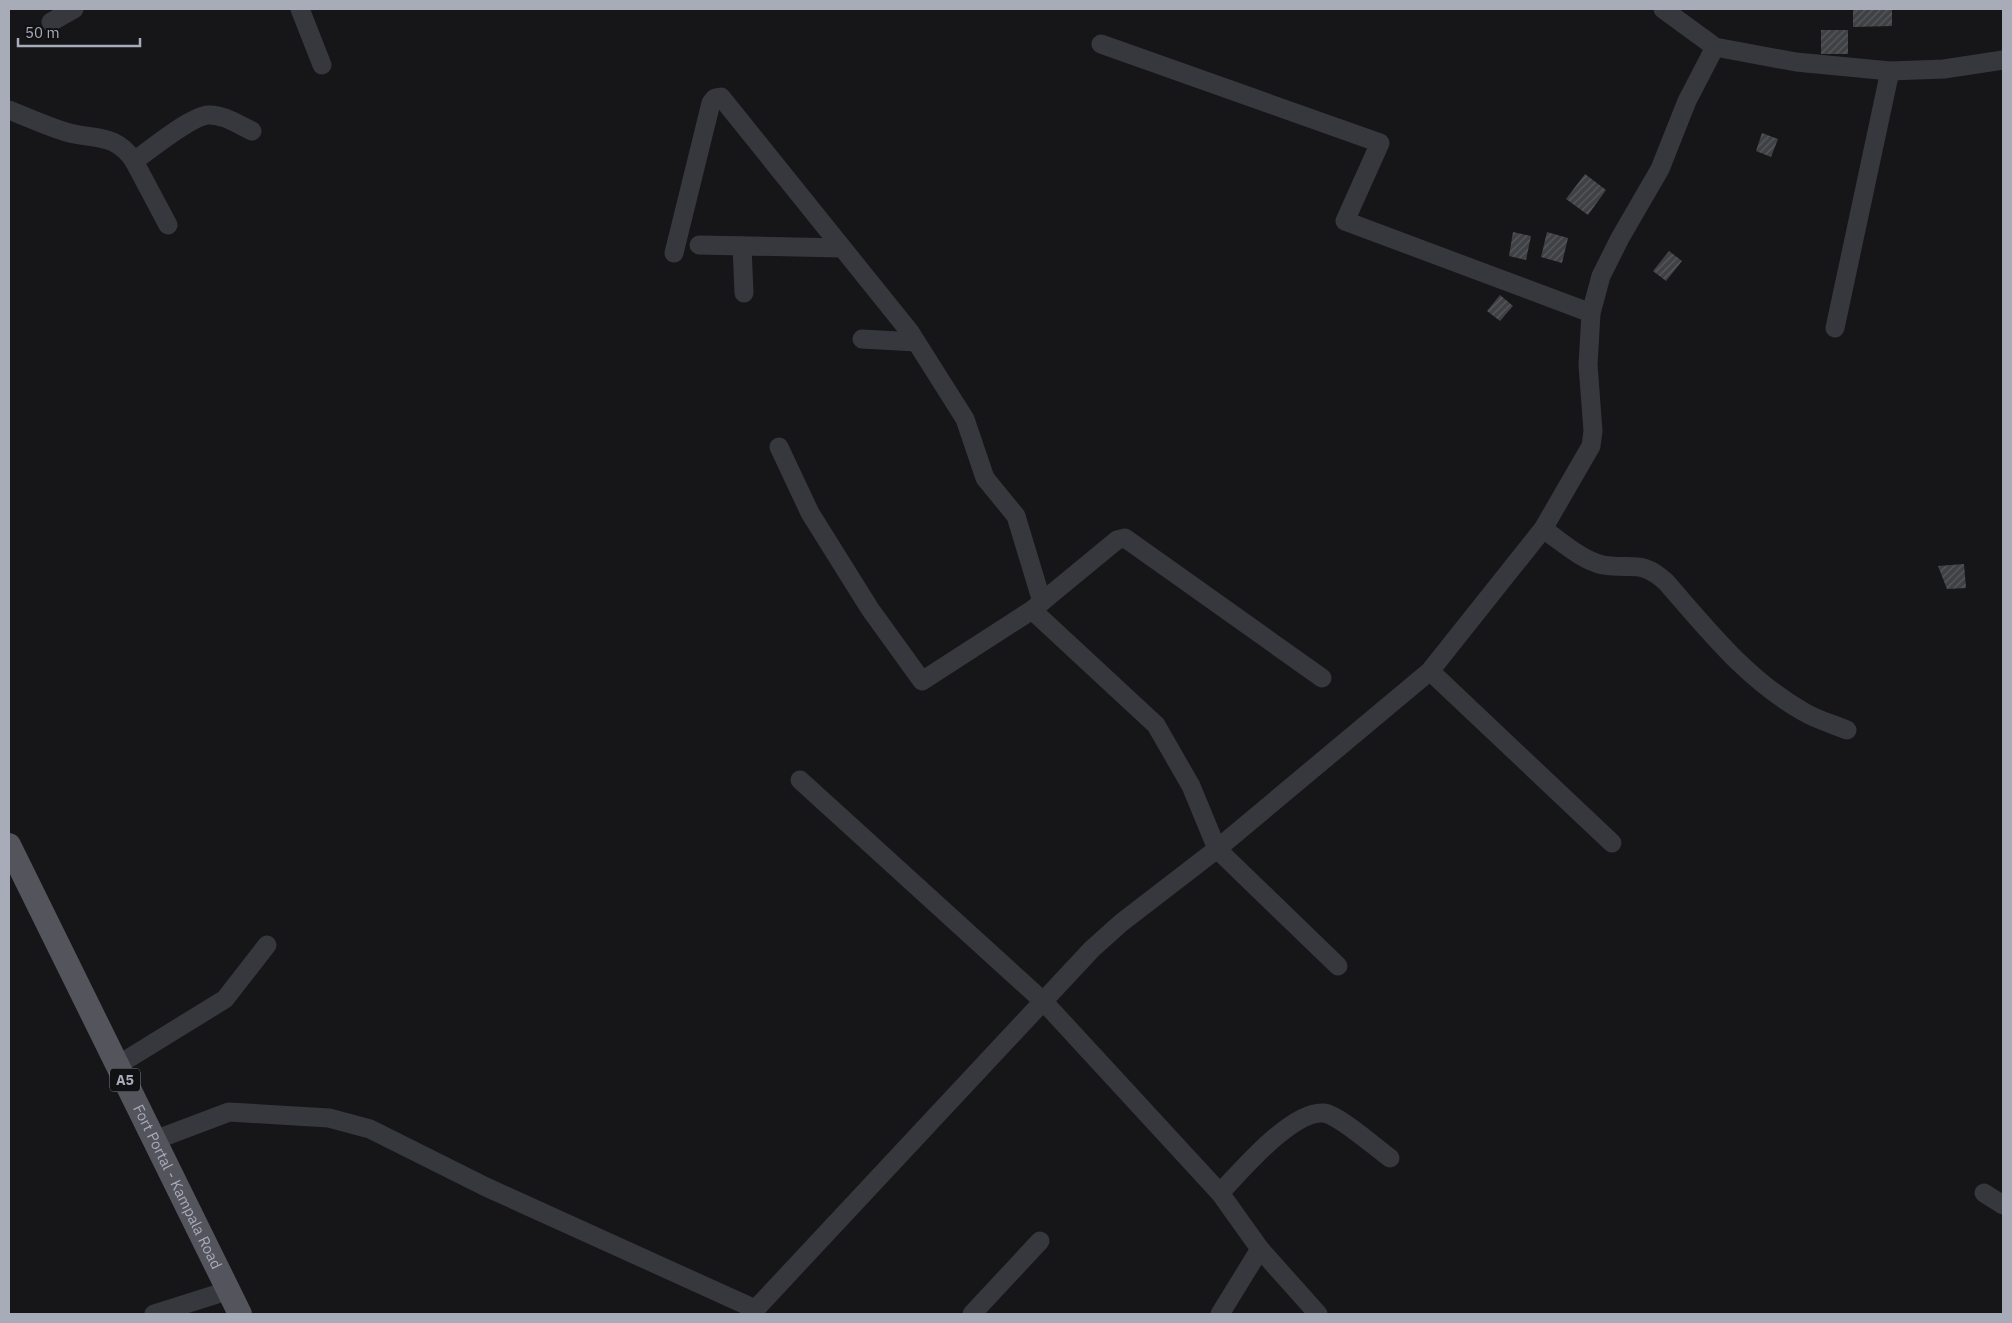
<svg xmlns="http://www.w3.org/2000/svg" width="2012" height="1323" font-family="'IBM Plex Sans',sans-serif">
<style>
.building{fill:url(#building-hatch)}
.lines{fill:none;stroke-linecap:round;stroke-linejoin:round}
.minor{stroke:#37383d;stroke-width:19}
.major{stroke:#53545c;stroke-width:24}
.labels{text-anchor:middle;stroke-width:4;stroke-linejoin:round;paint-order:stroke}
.shield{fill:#111113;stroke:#7b7e86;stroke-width:1}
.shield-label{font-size:14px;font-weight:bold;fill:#a8acb8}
.street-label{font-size:15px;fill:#a8acb8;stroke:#111113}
</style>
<defs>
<pattern id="building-hatch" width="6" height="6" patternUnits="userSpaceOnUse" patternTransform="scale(1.25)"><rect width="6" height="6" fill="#404145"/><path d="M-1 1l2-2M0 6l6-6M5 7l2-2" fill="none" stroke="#595a5e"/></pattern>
</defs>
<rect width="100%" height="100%" fill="#161618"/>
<g class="building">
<path d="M1853,9H1892V26L1853,27Z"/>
<rect x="1821" y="30" width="27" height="24"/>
<path d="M1762,133L1778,139L1771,157L1756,151Z"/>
<path d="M1585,174L1606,190L1588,215L1566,199Z"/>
<path d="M1513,232L1531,236L1526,260L1509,256Z"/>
<path d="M1547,232L1568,238L1562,263L1541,257Z"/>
<path d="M1669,251L1682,261L1666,281L1653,271Z"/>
<path d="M1500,295L1513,306L1500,321L1487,311Z"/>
<path d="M1964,564L1966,588L1947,589L1938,566Z"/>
</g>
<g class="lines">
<g class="minor">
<path d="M300,9L322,65"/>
<path d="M1663,9L1715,47L1796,62L1890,71L1944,69L2003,60"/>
<path d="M51,22L74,9"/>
<path d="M1101,44L1380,143L1345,221L1591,313"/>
<path d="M9,110C27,117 44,125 63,131C92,141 114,131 134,161L168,225"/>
<path d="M134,161C150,150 191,116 208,115C223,114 239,125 252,131"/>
<path d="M699,245L841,248"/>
<path d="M742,246L744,293"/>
<path d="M674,253L711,103L715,98L721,97L910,332L965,419L985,478L1016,516L1042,602"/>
<path d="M1835,328L1890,71"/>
<path d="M862,339L916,342"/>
<path d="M779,447L810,513L870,609L922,681L1032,610L1117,540L1125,538L1322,678"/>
<path d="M1543,529C1561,541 1581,560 1603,565C1632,570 1641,559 1666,582C1708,630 1747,680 1804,712C1817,720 1833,724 1847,730"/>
<path d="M1032,610L1156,725L1191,786L1217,849L1338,966"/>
<path d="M1430,671L1612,843"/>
<path d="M800,780L1044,1002L1220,1193L1260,1249L1318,1314"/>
<path d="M118,1065L225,999L267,945"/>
<path d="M155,1140L229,1112L329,1118L370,1129L486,1187L755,1309"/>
<path d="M1220,1193C1241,1171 1292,1110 1324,1113C1339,1115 1376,1148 1390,1158"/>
<path d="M1984,1193L2003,1205"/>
<path d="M154,1314L230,1290"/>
<path d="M751,1314L1092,949L1121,923L1217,849L1430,671L1543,529L1591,446L1593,431L1588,365L1591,313L1601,276L1620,238L1660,169L1687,101L1715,47"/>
<path d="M972,1314L1040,1241"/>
<path d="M1220,1314L1260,1249"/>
</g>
<path class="major" id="s1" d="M9,845L240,1314"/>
</g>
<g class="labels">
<rect class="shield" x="110" y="1068.5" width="30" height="23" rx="4"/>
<g class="shield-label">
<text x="125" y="1085">A5</text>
</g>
<g class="street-label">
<text dy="5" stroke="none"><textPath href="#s1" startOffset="381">Fort Portal - Kampala Road</textPath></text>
</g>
</g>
<rect width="2012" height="1323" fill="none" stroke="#a8acb8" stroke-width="20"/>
<path d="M18 38v8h122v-8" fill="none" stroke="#a8acb8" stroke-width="2.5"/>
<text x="25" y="38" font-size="15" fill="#a8acb8" stroke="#111113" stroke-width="4" paint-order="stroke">50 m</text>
</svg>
